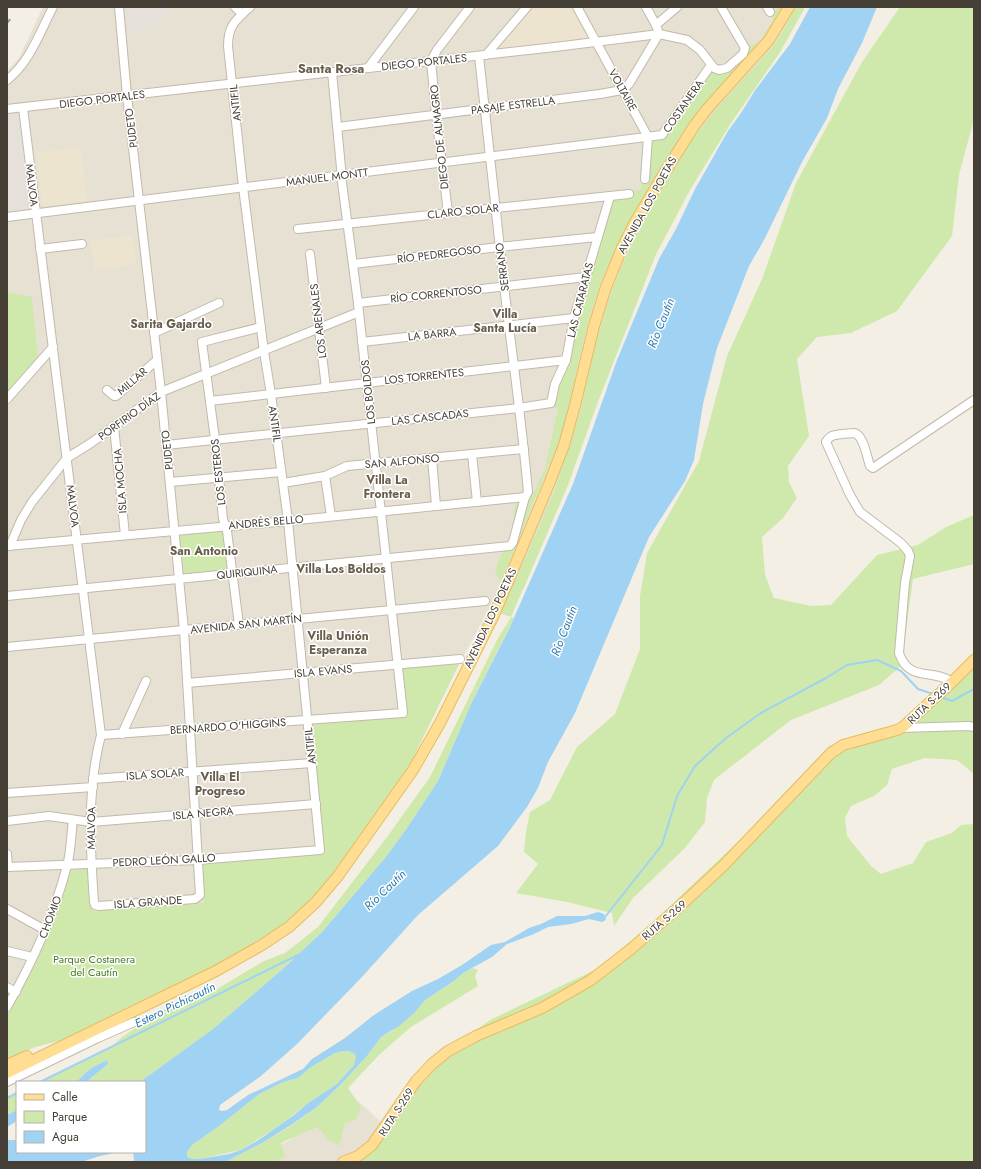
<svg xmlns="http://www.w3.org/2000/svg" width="981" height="1169" font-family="Jost,sans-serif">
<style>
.residential{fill:#e7e1d3}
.industrial{fill:#e5e0da}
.education{fill:#ede4cf}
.green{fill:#cfe9ac}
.water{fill:#9fd2f3;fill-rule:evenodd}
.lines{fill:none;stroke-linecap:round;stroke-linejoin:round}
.stream{stroke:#9fd2f3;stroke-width:2}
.minor-casing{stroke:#c2b9ab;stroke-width:10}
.major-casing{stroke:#e8bb5f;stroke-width:12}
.minor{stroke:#fff;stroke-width:8}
.major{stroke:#ffde93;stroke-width:10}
.rail{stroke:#959595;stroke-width:2;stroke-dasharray:5 5;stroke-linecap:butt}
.labels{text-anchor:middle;stroke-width:3;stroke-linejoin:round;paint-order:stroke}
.street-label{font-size:11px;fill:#463f35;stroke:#fff}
.park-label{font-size:11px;fill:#487a26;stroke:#fff}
.neighbourhood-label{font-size:12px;font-weight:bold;fill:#695d4b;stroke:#fff}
.water-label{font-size:12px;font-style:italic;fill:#2979ae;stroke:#fff}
.quarter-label{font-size:13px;font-weight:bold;fill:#695d4b;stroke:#fff}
</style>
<rect width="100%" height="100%" fill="#f3efe5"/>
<g class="residential">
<path d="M43,7H805L780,52L731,123L691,188L656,254L597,404L568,485L524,588L499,613L490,608L460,662L410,764L337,868L335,875L70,1038L35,1047L7,1060V71L19,58Z"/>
<path d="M349,1093L381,1122L372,1140L358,1152L336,1162H250L290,1140Z"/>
</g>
<g class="industrial">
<path d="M126,7H174L164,18L152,27L146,30L128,34Z"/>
<path d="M7,116H21L31,211L7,214Z"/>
</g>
<g class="education">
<path d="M531,7H572L590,41L496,51Z"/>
<path d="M81,147L87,201L43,206L36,153Z"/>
<path d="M133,235L136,264L95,270L90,241Z"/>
</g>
<g class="green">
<path d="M778,7H782L765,40L694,118L679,140L622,236L601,281L587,326L562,433L501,582L495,573L500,556L511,542L515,505C525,504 530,502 531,491L534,492L545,469L558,408L552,407L583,296L613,198L633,196V191L641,190V183H648L651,142L656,138L713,66L719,71L743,48L763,41V36L773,20L772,16Z"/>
<path d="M795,7H805L780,52L731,123L691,188L656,254L597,404L568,485L511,617L514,618L472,702L438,781L405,831L385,858L323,931L285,967L213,1029L140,1082H86L108,1064L107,1060L90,1069L76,1082H40L111,1047L122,1037L177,1001L185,997L212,992L264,961L285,953L318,927L387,837L430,777L497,640L511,617L499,613L525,559L554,492L563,465L581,408L586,382L602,321L614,284L633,241L662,183L682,149L694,137L716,109L775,44L787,24Z"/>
<path d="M900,7H974V119L959,175L952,236L897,311L851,333L817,337L797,359L809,436L788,466L789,482L797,498L783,518L762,537L765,575L774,598L811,606L831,605L877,555L918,545L946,527L974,515V564L913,579L901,666L879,685L791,720L714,780L707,798L705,822L685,848L633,898L614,926L612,913L567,902L516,893L538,864L524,852L526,831L530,812L550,800L577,747L615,714L640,649V596L647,553L699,461L727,356L762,279L796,183L862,62Z"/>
<path d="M7,292L32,297L38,358L7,393Z"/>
<path d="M225,529L229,570L183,574L179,534Z"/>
<path d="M974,652V774L957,760L925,758L892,769L887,785L874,796L851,806L845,818L847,836L871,866L881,874L913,863L926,842L952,833L961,825L974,824V1162H351L361,1157L381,1124L453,1045L492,1019L599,968L654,921L742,838L829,746L900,725Z"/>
<path d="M460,662L410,764L337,868L335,875L313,900L285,926L225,964L70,1038L35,1047L7,1060V1016L38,959L58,909L68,871L88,868L93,911L204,903L201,863L321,853L310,723L405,714L399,669Z"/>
<path d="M473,968L478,970L475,976L478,986L411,1027L380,1054L348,1088L361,1107L356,1120L345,1123L339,1146L328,1139L317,1127L281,1143L285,1157L276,1162H225L262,1143L292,1125L317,1107L340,1085L367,1056L381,1037L392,1031L425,1000L454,981L463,973Z"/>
<path d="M342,1051H349L355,1054L356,1057L354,1065L337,1084L307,1104L282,1124L241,1150L199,1159H193L187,1157V1152L192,1145L219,1126L259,1094L283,1082L298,1078L311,1067L335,1053Z"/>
<path d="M17,1093V1110L7,1115V1098Z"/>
</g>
<g class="water">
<path d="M810,7H877L862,43L838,89L827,118L802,162L764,240L749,266L717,348L703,404L694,460L685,481L649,537L575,713L548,762L538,788L527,807L498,846L418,915L361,978L297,1044L261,1076L220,1105L219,1110L222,1111L227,1110L248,1095L303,1069L312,1059L345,1038L374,1015L412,991L438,979L462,965L491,945L505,942L529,928L541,924L557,916H585L598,912L604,914L606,920L602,922L589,919L571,924L548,927L534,934L507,944L492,957L463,973L454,981L425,1000L414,1013L399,1026L381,1037L367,1056L340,1085L317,1107L291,1125L262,1143L225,1162H133L134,1160L133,1152H145V1082H140L213,1029L285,967L323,931L385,858L405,831L438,781L472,702L509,629L573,484L617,360L659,259L676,229L695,189L728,131L741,113L756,89L790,44ZM342,1051H349L355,1054L356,1057L354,1065L337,1084L307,1104L293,1116L257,1141L241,1150L229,1154L199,1159H193L187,1157V1152L192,1145L219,1126L259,1094L283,1082L298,1078L311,1067L335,1053Z"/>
<path d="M107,1060L108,1064L86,1082H76L90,1069Z"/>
<path d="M17,1110V1121L7,1127V1115Z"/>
<path d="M7,1140H17V1152H116L110,1154L100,1156L81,1162H7Z"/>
</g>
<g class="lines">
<g class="stream">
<path d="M941,697L952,701L974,689"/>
<path d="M603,918L605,917L662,845L677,796L695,766L726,738L761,713L826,678L847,665L877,660L901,671L918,689L933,694"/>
<path d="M40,1082L300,954"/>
<path d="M7,1098L17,1093"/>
</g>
<g class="minor-casing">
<g id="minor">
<path d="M235,7L242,14"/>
<path d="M577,7L648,137L645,179"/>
<path d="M767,7L770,12"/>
<path d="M656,25L677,7"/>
<path d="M486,55L527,7"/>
<path d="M368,68L414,7"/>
<path d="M7,80C30,62 40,32 53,7"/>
<path d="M23,108L101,735C87,789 90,846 94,902L95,905L99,906L195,899L200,895L184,630L161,392L127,96L119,7"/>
<path d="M7,109L555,47L659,34L687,40L700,50L714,68L719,70L727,68L743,54L745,48L721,7"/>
<path d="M338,127L600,94L622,90L629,84L659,34L656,25L646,7"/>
<path d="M448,213L436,114L431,61L437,50L470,7"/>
<path d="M7,217L662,135L711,65"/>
<path d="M298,229L629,194"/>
<path d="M40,249L82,244"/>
<path d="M310,254L326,388"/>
<path d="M353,264L499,247L597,237"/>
<path d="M358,303L586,277"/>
<path d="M154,333L219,303"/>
<path d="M362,342L574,318"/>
<path d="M107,390L114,396H116L157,360"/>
<path d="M7,399L53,347"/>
<path d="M210,401L566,360"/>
<path d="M114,427L125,535"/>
<path d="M166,445L519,408L551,403L555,384L566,360L574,318L610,196"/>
<path d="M472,454L477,502"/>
<path d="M432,458L436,506"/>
<path d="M325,476L331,516"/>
<path d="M170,482L281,472"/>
<path d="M283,483L325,476L347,466L524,449"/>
<path d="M7,546L288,521L525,497"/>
<path d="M10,546L21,520L32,502L67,458L91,443L161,392L359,312"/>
<path d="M7,596L510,546L513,542L525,497L528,492C522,423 512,354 504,285C495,208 487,132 479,56"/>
<path d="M239,625L227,531L223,519L215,439L202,342L261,327"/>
<path d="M7,647L485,601"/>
<path d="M952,682C933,668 909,683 899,653L905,583L910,556L908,551L901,543L860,512L850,495L826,442C830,435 834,435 842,434C845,434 850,433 854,433C864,435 867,458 870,466L873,468L974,400"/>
<path d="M187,683L460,659"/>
<path d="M901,728L968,726L974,727"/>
<path d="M122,734L146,681"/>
<path d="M101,735L403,713L358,303L341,175V168L332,72"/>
<path d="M93,779L312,763"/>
<path d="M7,793L93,787"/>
<path d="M7,821L49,816L91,822L316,804"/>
<path d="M7,854L8,867"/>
<path d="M7,867L197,860L320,850L288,521L271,394L264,352L243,187L228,46C228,25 236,20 250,7"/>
<path d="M7,909L45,930"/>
<path d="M7,951L32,957"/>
<path d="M7,987L16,992"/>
<path d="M7,1007C32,963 54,915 67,866C71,852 71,835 73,820"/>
<path d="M7,1082L98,1038L134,1022"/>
</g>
</g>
<g class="major-casing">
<g id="major">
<path d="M7,1065L27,1056"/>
<path d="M7,1073L216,971L262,945L289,927L316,902L338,876L413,770L440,723L494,615L549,484L564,445L575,405L594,326L606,287L622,248L634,224L660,180L694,126L707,109L769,40L789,7"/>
<path d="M343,1162L358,1156L372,1145L416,1081L432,1064L448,1051L476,1036L542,1008L558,999L591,980L631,949L679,907L724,865L831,753L843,745L897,730L903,727L952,682L974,660"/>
</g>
</g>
<use href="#minor" class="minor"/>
<use href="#major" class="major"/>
<path class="rail" d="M7,23L12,17"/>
</g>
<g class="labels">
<g class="street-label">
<text transform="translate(424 62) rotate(-6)" y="4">DIEGO PORTALES</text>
<text transform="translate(623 90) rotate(61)" y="4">VOLTAIRE</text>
<text transform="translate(102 99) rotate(-7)" y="4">DIEGO PORTALES</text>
<text transform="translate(235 103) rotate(-96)" y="4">ANTIFIL</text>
<text transform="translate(513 105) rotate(-7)" y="4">PASAJE ESTRELLA</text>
<text transform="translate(683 106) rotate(-55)" y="4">COSTANERA</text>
<text transform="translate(131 128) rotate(-97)" y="4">PUDETO</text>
<text transform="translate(439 137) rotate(-96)" y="4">DIEGO DE ALMAGRO</text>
<text transform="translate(327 177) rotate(-7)" y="4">MANUEL MONTT</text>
<text transform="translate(32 185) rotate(83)" y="4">MALVOA</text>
<text transform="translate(647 205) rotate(-61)" y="4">AVENIDA LOS POETAS</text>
<text transform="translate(463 211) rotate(-6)" y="4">CLARO SOLAR</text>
<text transform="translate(439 254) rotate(-7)" y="4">RÍO PEDREGOSO</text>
<text transform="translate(502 267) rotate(-97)" y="4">SERRANO</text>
<text transform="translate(436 294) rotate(-6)" y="4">RÍO CORRENTOSO</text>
<text transform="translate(580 300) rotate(-76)" y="4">LAS CATARATAS</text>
<text transform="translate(318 321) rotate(-97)" y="4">LOS ARENALES</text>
<text transform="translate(432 334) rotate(-6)" y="4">LA BARRA</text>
<text transform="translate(424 376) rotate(-6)" y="4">LOS TORRENTES</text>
<text transform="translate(132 381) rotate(-41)" y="4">MILLAR</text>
<text transform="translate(368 392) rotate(-96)" y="4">LOS BOLDOS</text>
<text transform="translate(129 416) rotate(-36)" y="4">PORFIRIO DÍAZ</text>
<text transform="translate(430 417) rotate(-6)" y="4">LAS CASCADAS</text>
<text transform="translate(275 424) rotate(82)" y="4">ANTIFIL</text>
<text transform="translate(167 450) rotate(-96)" y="4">PUDETO</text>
<text transform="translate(402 461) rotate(-5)" y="4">SAN ALFONSO</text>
<text transform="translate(218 472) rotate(-96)" y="4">LOS ESTEROS</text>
<text transform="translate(120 481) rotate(-95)" y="4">ISLA MOCHA</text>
<text transform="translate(73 506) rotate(83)" y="4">MALVOA</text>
<text transform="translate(266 522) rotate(-5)" y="4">ANDRÉS BELLO</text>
<text transform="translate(247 572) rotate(-6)" y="4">QUIRIQUINA</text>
<text transform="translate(490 618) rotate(-65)" y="4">AVENIDA LOS POETAS</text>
<text transform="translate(246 624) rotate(-6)" y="4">AVENIDA SAN MARTÍN</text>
<text transform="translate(323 671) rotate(-5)" y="4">ISLA EVANS</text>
<text transform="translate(929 703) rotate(-43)" y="4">RUTA S-269</text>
<text transform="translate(228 726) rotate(-4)" y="4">BERNARDO O'HIGGINS</text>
<text transform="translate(310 746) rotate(-96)" y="4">ANTIFIL</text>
<text transform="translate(155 774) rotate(-4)" y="4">ISLA SOLAR</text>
<text transform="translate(203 813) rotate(-5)" y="4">ISLA NEGRA</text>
<text transform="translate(91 828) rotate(-89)" y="4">MALVOA</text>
<text transform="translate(164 860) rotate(-3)" y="4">PEDRO LEÓN GALLO</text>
<text transform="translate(148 902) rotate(-4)" y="4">ISLA GRANDE</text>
<text transform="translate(50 917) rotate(-69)" y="4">CHOMIO</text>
<text transform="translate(664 920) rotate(-41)" y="4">RUTA S-269</text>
<text transform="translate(396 1112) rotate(-57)" y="4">RUTA S-269</text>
</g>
<g class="park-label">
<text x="94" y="963">Parque Costanera<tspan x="94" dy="13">del Cautín</tspan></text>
</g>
<g class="neighbourhood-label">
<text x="505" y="318">Villa<tspan x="505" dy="14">Santa Lucía</tspan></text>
<text x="171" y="328">Sarita Gajardo</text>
<text x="387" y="484">Villa La<tspan x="387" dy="14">Frontera</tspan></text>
<text x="204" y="555">San Antonio</text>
<text x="341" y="573">Villa Los Boldos</text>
<text x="338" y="640">Villa Unión<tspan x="338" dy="14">Esperanza</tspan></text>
<text x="220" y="781">Villa El<tspan x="220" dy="14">Progreso</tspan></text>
</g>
<g class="water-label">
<text transform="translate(661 323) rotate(-68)" y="4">Río Cautín</text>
<text transform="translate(564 631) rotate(-69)" y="4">Río Cautín</text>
<text transform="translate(385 890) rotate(-44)" y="4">Río Cautín</text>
<text transform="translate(175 1005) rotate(-26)" y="4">Estero Pichicautín</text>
</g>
<g class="quarter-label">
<text x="331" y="73">Santa Rosa</text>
</g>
</g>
<rect width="981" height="1169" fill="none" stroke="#463f35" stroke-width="16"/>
<rect x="16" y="1081" width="130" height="72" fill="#ffffff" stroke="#b5b2ae"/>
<rect x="24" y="1094" width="20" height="6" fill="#ffde93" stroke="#b5b2ae"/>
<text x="52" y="1101" font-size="12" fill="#463f35">Calle</text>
<rect x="24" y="1111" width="20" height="12" fill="#cfe9ac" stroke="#b5b2ae"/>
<text x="52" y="1121" font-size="12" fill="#463f35">Parque</text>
<rect x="24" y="1131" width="20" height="12" fill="#9fd2f3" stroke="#b5b2ae"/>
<text x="52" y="1141" font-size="12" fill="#463f35">Agua</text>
</svg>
